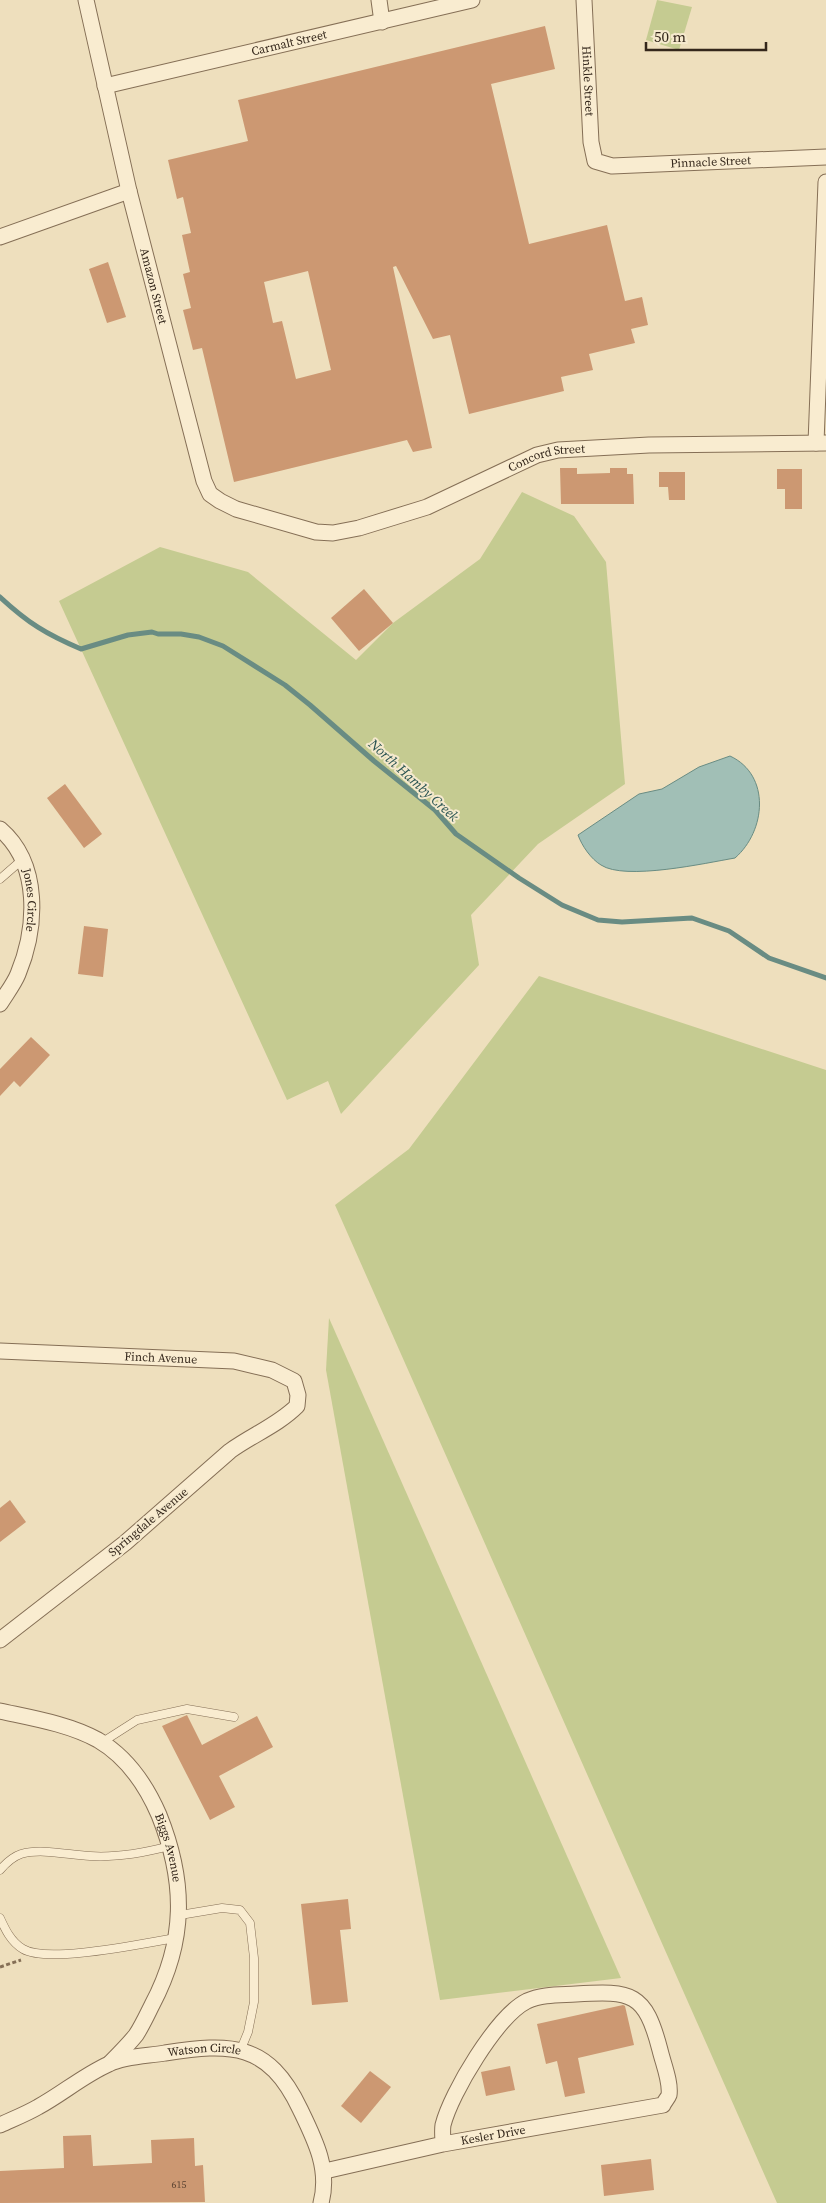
<svg xmlns="http://www.w3.org/2000/svg" width="826" height="2203" font-family="'Source Serif 4',serif">
<style>
.green{fill:#c5cb91}
.water{fill:#a1bfb6;stroke:#698c83}
.lines{fill:none;stroke-linecap:round;stroke-linejoin:round}
.stream{stroke:#698c83;stroke-width:5}
.building{fill:#cc9872;fill-rule:evenodd}
.service-casing{stroke:#856f56;stroke-width:9}
.minor-casing{stroke:#856f56;stroke-width:17}
.path{stroke:#856f56;stroke-width:3;stroke-dasharray:4 2.5;stroke-linecap:butt}
.service{stroke:#f9ecd0;stroke-width:8}
.minor{stroke:#f9ecd0;stroke-width:15}
.labels{text-anchor:middle;stroke-width:4;stroke-linejoin:round;paint-order:stroke}
.number-label{font-size:10px;fill:#5a4331}
.street-label{font-size:12px;fill:#34271b;stroke:#f5e9cd}
.water-label{font-size:14px;font-style:italic;fill:#2a5452;stroke:#f5e9cd}
</style>
<rect width="100%" height="100%" fill="#eedfbd"/>
<g class="green">
<path d="M657,0L692,7L679,50L646,40Z"/>
<path d="M522,492L574,516L606,562L625,784L538,844L471,915L479,965L341,1114L328,1081L287,1100L59,601L160,547L248,572L356,660L393,623L480,559Z"/>
<path d="M539,976L826,1070V2203H777L335,1205L409,1149Z"/>
<path d="M329,1318L621,1978L440,2000L326,1370Z"/>
</g>
<path class="water" d="M730,756C771,775 766,831 735,858C706,863 625,881 601,865C591,859 582,846 578,835L639,794L662,789L699,767Z"/>
<g class="lines">
<path class="stream" d="M0,597C28,623 46,634 81,649L128,635L152,632L158,634H181L199,637L223,646L285,685L310,705L374,761L435,810L456,834L519,878L562,905L598,920L622,922L692,918L729,931L769,958L826,978"/>
</g>
<g class="building">
<path d="M545,26L555,69L491,84L529,244L607,225L625,301L642,297L648,325L631,329L635,343L589,354L593,370L561,377L564,391L469,414L450,335L433,339L396,266L393,267L432,448L413,452L407,440L234,482L202,348L193,350L183,310L191,308L183,274L190,272L182,235L191,233L183,197L177,199L168,160L248,141L238,100ZM308,271L331,370L296,379L282,321L273,323L264,282Z"/>
<path d="M108,262L126,317L107,323L89,269Z"/>
<path d="M560,468H577V474L610,473V468H627V474H633L634,504H561Z"/>
<path d="M777,469H802V509H785V489H777Z"/>
<path d="M659,472H685V500H669L668,487H659Z"/>
<path d="M364,589L393,623L359,651L331,618Z"/>
<path d="M65,784L102,834L84,848L47,798Z"/>
<path d="M84,926L108,929L103,977L78,974Z"/>
<path d="M31,1037L50,1055L20,1087L14,1081L0,1096V1069Z"/>
<path d="M10,1500L26,1522L0,1542V1508Z"/>
<path d="M187,1715L202,1745L257,1716L273,1747L219,1776L235,1807L210,1820L162,1726Z"/>
<path d="M348,1899L351,1929L340,1930L348,2002L312,2005L301,1904Z"/>
<path d="M623,2005L625,2006L634,2045L578,2058L585,2093L565,2097L557,2061L546,2064L537,2024Z"/>
<path d="M510,2066L515,2090L486,2096L481,2072Z"/>
<path d="M370,2071L391,2087L361,2123L341,2106Z"/>
<path d="M91,2135L93,2166L152,2163L151,2140L194,2138L195,2166L203,2165L205,2202L0,2203V2171L64,2168L63,2136Z"/>
<path d="M651,2159L654,2190L604,2196L601,2165Z"/>
</g>
<g class="lines">
<g class="service-casing">
<g id="service">
<path d="M0,879L23,859"/>
<path d="M101,1743L137,1720L187,1709L234,1717"/>
<path d="M0,1870C6,1863 12,1857 21,1854C41,1848 69,1855 90,1856C117,1858 143,1853 170,1846"/>
<path d="M180,1915L222,1908L240,1910L250,1923L254,1958V2002L248,2032L241,2049"/>
<path d="M0,1918C5,1929 11,1942 23,1949C48,1964 144,1943 176,1938"/>
</g>
</g>
<g class="minor-casing">
<g id="minor">
<path id="s1" d="M86,0L129,191L204,481L210,494L220,501L236,509L316,532L333,533L359,528L427,507L537,455L558,450L649,445L826,443"/>
<path d="M379,0L382,22"/>
<path id="s2" d="M584,0L591,142L595,161L612,166L826,157"/>
<path id="s3" d="M105,86L472,0"/>
<path d="M0,237L129,191"/>
<path d="M816,443L826,182"/>
<path id="s4" d="M0,829C41,864 37,928 18,974C14,984 6,994 0,1004"/>
<path id="s5" d="M0,1351L234,1361L272,1370L294,1381L298,1395L297,1406C278,1425 252,1435 230,1451L125,1543L0,1640"/>
<path id="s6" d="M0,1711C32,1718 69,1724 98,1740C127,1757 146,1785 159,1815C186,1882 186,1941 152,2005C147,2015 142,2026 136,2035C128,2045 119,2054 110,2063"/>
<path id="s7" d="M0,2125C13,2119 26,2114 38,2107C62,2094 84,2075 109,2064C125,2056 148,2056 165,2053C231,2043 268,2042 300,2109C315,2140 330,2169 321,2203"/>
<path id="s8" d="M325,2171L443,2144L663,2105C664,2102 668,2098 669,2095C671,2082 663,2063 660,2050C645,1992 632,1991 576,1994C560,1995 542,1994 527,2001C497,2016 451,2093 443,2125C442,2131 443,2138 443,2144"/>
</g>
</g>
<path class="path" d="M0,1967L21,1960"/>
<use href="#service" class="service"/>
<use href="#minor" class="minor"/>
</g>
<g class="labels">
<g class="number-label">
<text x="179" y="2188">615</text>
</g>
<g class="street-label">
<text dy="4" stroke="none"><textPath href="#s3" startOffset="189">Carmalt Street</textPath></text>
<text dy="4" stroke="none"><textPath href="#s2" startOffset="81">Hinkle Street</textPath></text>
<text dy="4" stroke="none"><textPath href="#s2" startOffset="278">Pinnacle Street</textPath></text>
<text dy="4" stroke="none"><textPath href="#s1" startOffset="294">Amazon Street</textPath></text>
<text dy="4" stroke="none"><textPath href="#s1" startOffset="868">Concord Street</textPath></text>
<text dy="4" stroke="none"><textPath href="#s4" startOffset="80">Jones Circle</textPath></text>
<text dy="4" stroke="none"><textPath href="#s5" startOffset="161">Finch Avenue</textPath></text>
<text transform="translate(148 1522) rotate(-40)" y="4">Springdale Avenue</text>
<text dy="4" stroke="none"><textPath href="#s6" startOffset="235">Biggs Avenue</textPath></text>
<text dy="4" stroke="none"><textPath href="#s7" startOffset="222">Watson Circle</textPath></text>
<text dy="4" stroke="none"><textPath href="#s8" startOffset="172">Kesler Drive</textPath></text>
</g>
<g class="water-label">
<text transform="translate(414 780) rotate(42)" y="5">North Hamby Creek</text>
</g>
</g>
<path d="M646 42v8h120v-8" fill="none" stroke="#34271b" stroke-width="2.5"/>
<text x="654" y="42" font-size="15" fill="#34271b" stroke="#f5e9cd" stroke-width="4" paint-order="stroke">50 m</text>
</svg>
